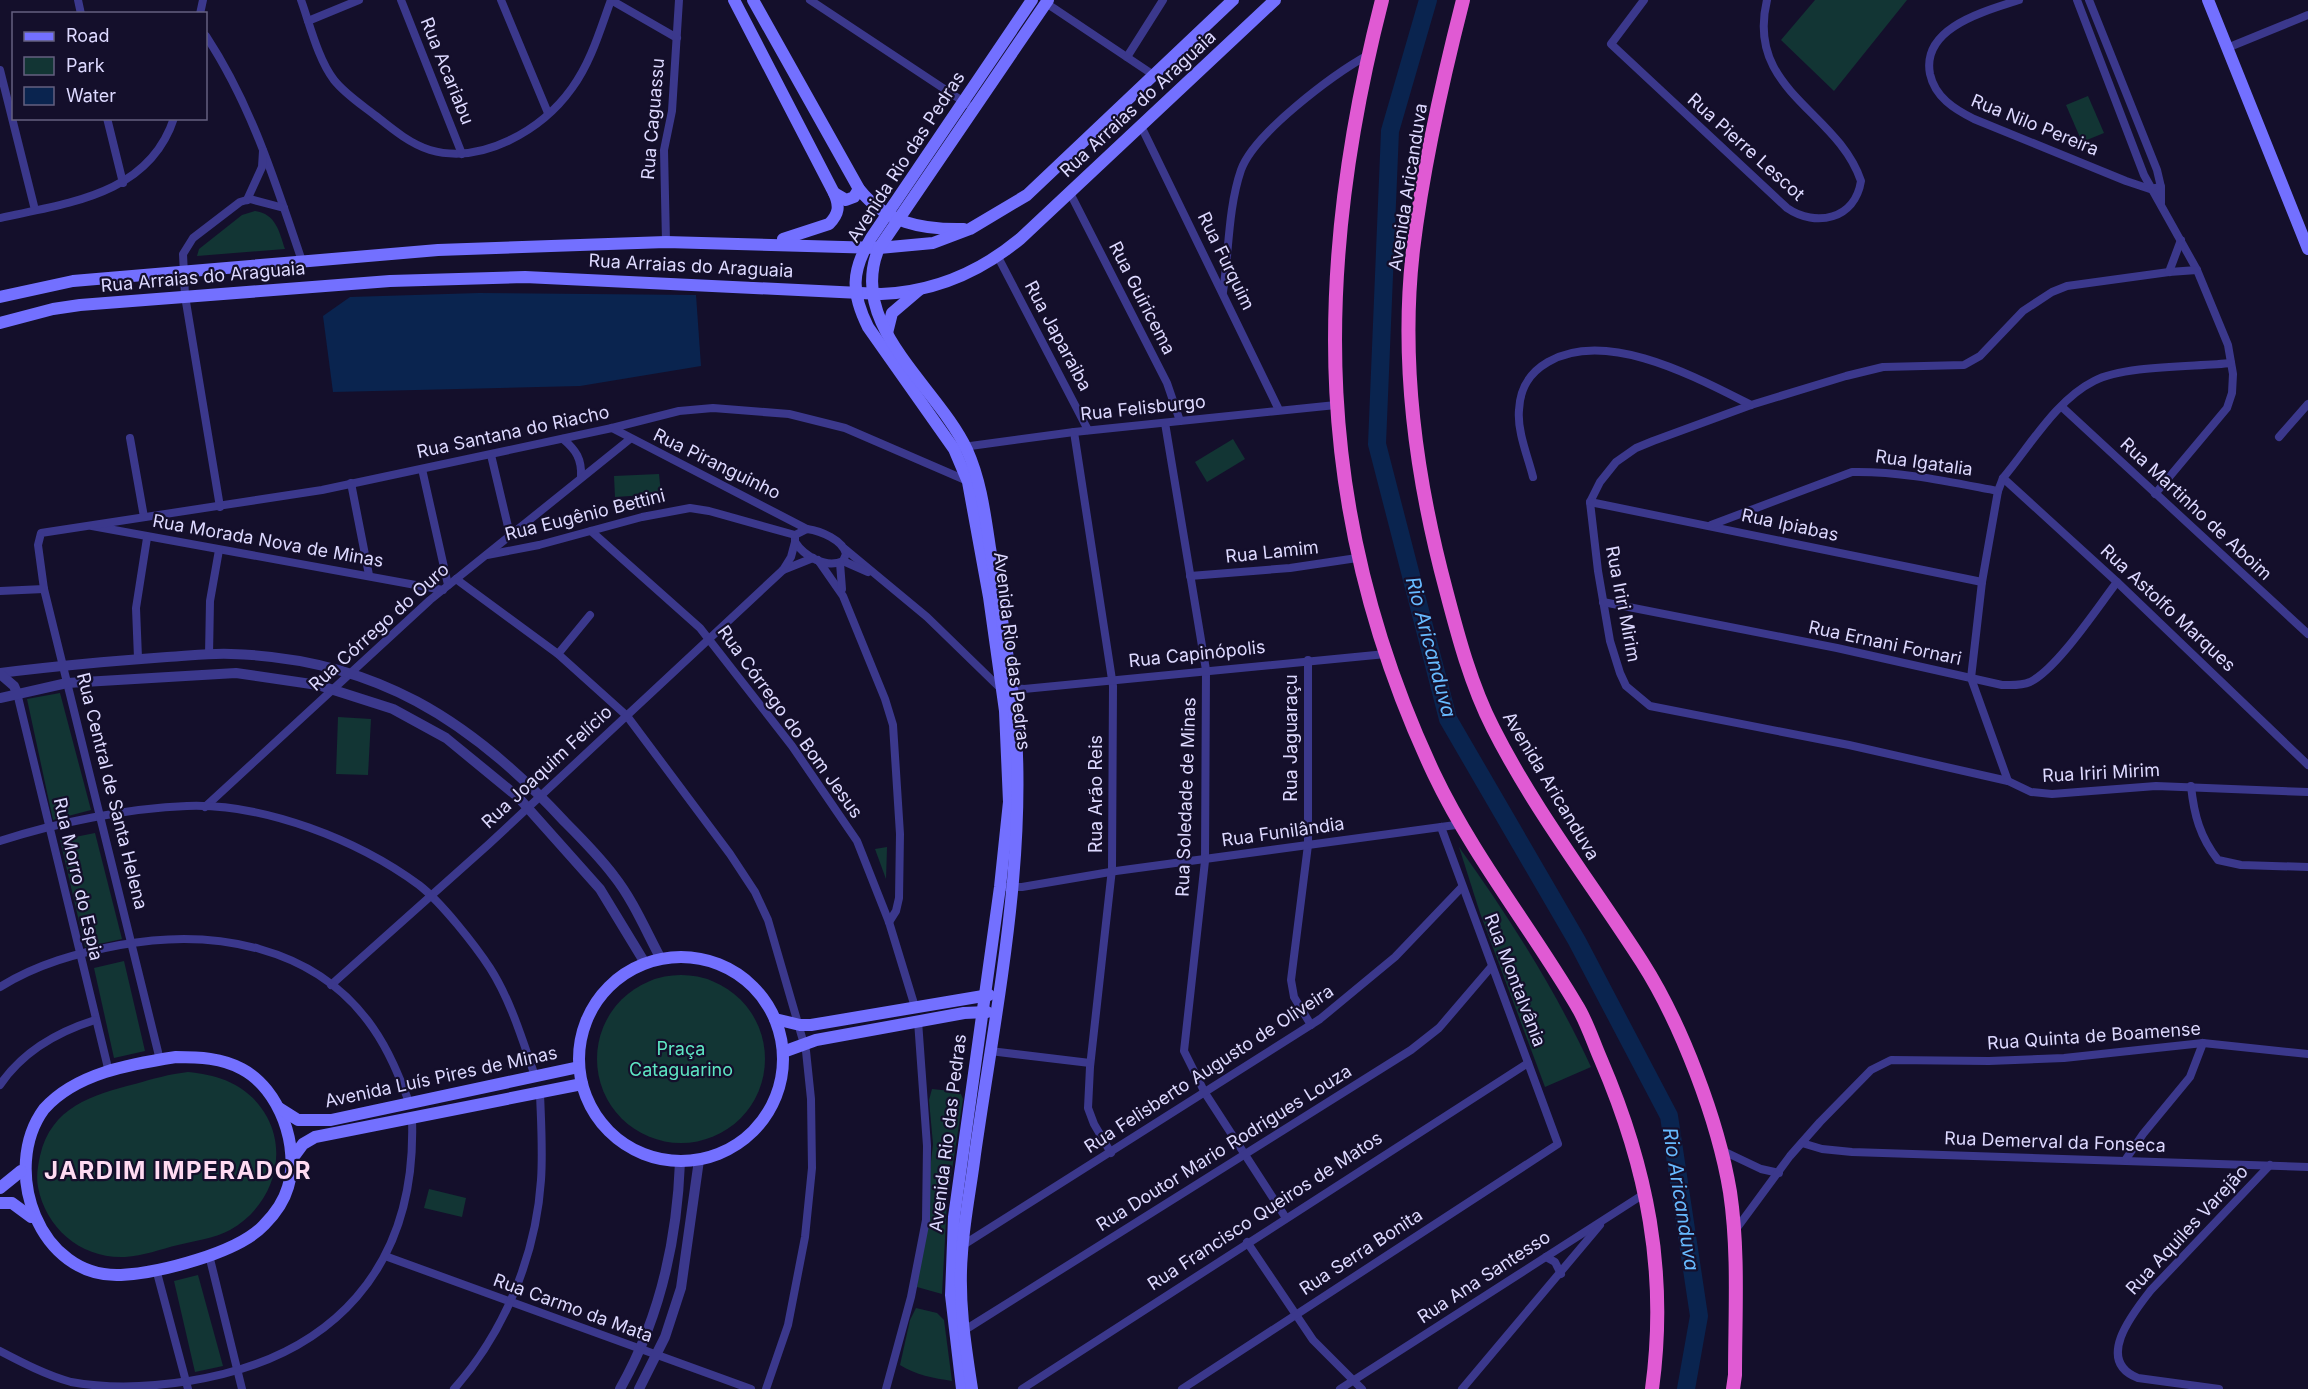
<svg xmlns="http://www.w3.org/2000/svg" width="2308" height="1389" font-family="Inter,sans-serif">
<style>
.green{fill:#123534}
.water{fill:#0a244f}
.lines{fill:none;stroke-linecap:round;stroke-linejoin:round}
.river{stroke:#0a244f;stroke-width:18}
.minor{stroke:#3b388c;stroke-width:8}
.tertiary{stroke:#3b388c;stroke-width:10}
.secondary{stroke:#7370ff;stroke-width:12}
.trunk{stroke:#e05ad3;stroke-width:14}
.labels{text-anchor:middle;stroke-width:4.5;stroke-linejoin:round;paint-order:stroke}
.street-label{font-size:18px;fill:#ddd9ff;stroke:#140f2b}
.park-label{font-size:18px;fill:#5ee6c3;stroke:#140f2b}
.water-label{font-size:20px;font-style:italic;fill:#67baff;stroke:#140f2b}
.district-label{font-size:24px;font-weight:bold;letter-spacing:1.5px;fill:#ffdbf2;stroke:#140f2b}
</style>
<rect width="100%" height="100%" fill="#140f2b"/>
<g class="green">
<path d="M1815,0H1907L1834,91L1781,40Z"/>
<path d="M2088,96L2104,133L2082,142L2066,105Z"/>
<path d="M255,211C276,214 279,231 285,249L197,256L199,249L242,215Z"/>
<path d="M1233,439L1245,459L1207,482L1195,462Z"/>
<path d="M659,474L661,494L615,497L614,476Z"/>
<path d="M60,693L91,810L53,820L27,699Z"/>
<path d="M338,717L371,719L368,775L336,774Z"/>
<path d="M95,833L122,939L85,947L60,840Z"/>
<path d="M887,847L886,879L875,849Z"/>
<path d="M1459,847C1509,917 1555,989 1591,1067L1545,1087L1480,913Z"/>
<path d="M124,961L145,1051L114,1058L94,968Z"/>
<circle cx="681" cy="1059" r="84"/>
<path d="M188,1072C221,1075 250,1086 267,1117C289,1158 270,1208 230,1230C215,1238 195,1241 178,1245C161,1249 143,1256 125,1257C82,1259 46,1229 38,1187C36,1177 38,1165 40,1156C51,1107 92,1095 135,1084C152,1079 170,1074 188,1072Z"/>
<path d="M932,1089L960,1092L963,1099L947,1202L942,1294L917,1287L933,1144L929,1100Z"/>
<path d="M429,1189L466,1198L462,1217L424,1208Z"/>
<path d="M198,1275L223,1366L195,1372L174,1281Z"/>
<path d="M916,1308L937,1313L944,1320L952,1381C933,1378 916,1375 900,1365L910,1320Z"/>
</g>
<path class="water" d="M479,293L696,295L701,366L580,386L333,392L323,316L350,297Z"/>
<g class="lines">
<path class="river" d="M1428,0L1390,131L1377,444L1448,719L1577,941L1669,1116L1699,1316L1686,1389"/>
<g class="minor">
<path d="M78,0L81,14"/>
<path d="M301,0C310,25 318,59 334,80C345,94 362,105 376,116C391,128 410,144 430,150C482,165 542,130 572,88C591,62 600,30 611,0"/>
<path d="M401,0L462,154"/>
<path d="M501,0L548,113"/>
<path d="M611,0L677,38"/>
<path d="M810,0L967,104"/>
<path d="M1644,0L1611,44L1787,208C1816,228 1855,219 1861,181C1837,110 1745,91 1767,0"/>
<path d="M2019,0C1986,11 1921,27 1930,74C1935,97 1954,109 1974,119L2126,181L2150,189L2161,187"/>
<path d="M2077,0L2144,175L2197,270L2228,345L2233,374L2232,393L2227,408L2155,494"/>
<path d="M2089,0L2157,170L2161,187V203"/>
<path d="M1046,3L1155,76"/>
<path d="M200,14L203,0"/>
<path d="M308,21L359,0"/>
<path d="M206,36C252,106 275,182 302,261"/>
<path d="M2227,48L2308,15"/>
<path d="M1127,57L1163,0"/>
<path d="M0,70L35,210"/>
<path d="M107,118L123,183"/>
<path d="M1141,126L1279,410"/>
<path d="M1070,193L1167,383L1180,421"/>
<path d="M247,200L262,167L263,151"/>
<path d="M0,218C68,203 149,195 174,118"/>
<path d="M666,242L664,150L672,111L679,0"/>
<path d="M998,257L1088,430"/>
<path d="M2197,270L2169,272L2067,286L2052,292L2023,311L1980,356L1964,365L1883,367L1846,376L1751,405L1653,441L1636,448L1616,462L1600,482L1590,502L1598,571L1610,641L1620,673L1626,686L1650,706L1849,745L2008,781L2031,792L2052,794L2156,786L2308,792"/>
<path d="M2169,272L2181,240"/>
<path d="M1223,292C1229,252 1228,208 1241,170C1254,133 1334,74 1368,55"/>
<path d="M2062,407L2308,634"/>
<path d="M1165,423L1206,670L1205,861L1184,1051L1205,1093L1286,1218"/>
<path d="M612,428L807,529"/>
<path d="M1074,432L1113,686L1112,869L1090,1067L1088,1108L1094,1124L1111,1153"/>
<path d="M2279,437L2308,404"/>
<path d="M130,438L144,517"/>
<path d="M563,439C576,450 582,459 581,477"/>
<path d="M963,447L1074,432L1336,405"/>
<path d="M491,455L510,535"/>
<path d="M422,469L448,585"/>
<path d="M1533,477C1528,457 1517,431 1519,410C1520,388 1529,373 1548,362C1607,328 1697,378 1751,405"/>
<path d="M2003,478L2117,582L2308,765"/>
<path d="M351,483L369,575"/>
<path d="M1590,502L1982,582"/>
<path d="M220,507L185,296L183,254L193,238L240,202L250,199L284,208"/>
<path d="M1711,525L1852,472C1901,471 1950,482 1998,491"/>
<path d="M92,526L443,590"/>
<path d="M807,529C821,531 843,540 846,554L843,561C826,569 804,556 795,542V535Z"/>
<path d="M591,531L700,628L792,746L857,841L889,922L915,1007"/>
<path d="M845,549L927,617L998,686L1024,689L1386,654"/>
<path d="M487,555L539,545L642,517L690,508L709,511L795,535"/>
<path d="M818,560L843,596L885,699L893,725L900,834L899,898L896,911L889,922"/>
<path d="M843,561L868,572"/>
<path d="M840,563L842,589"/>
<path d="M783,570L813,558"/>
<path d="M1190,576L1290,568L1357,558"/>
<path d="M456,579L558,654L627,716L730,854L755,892L768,920L806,1051L811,1099L812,1168L805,1237L788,1325L766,1389"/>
<path d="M0,591L44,589"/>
<path d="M1603,602L1837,648L2002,685C2012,685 2021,686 2030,682C2057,669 2097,608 2117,582"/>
<path d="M558,654L590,615"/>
<path d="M209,655L210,601L219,550"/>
<path d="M138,658L136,608L147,538"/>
<path d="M1308,660V845L1291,980L1294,997L1311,1025"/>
<path d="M17,693L109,1072"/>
<path d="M2008,781L1971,678L1982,582L1998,491L2003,478C2030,446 2056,400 2094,381C2125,365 2195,367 2231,363"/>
<path d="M2191,786C2194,815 2200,837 2218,860L2241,865L2308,867"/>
<path d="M205,807L430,600L630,439"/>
<path d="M0,841C55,823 129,808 187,806C264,803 358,840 419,885C441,902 475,945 490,968C511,1001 522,1039 535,1076"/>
<path d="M1000,887H1022L1116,871L1463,824"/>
<path d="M331,985L489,844L783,570L791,557L795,542"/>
<path d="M0,987C37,964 77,953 120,945C212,928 316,945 373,1028C389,1051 399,1076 409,1102"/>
<path d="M990,1051L1090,1063"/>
<path d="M160,1060L44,589L38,545L41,533L322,490L612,428L679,411L713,408L789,414L845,428L970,482"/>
<path d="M0,1085C23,1051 57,1032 95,1020"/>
<path d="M1802,1143L1822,1149L1852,1152L2308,1167"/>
<path d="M1721,1150L1761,1169L1779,1173"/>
<path d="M2126,1159L2143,1134L2190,1077L2203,1043"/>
<path d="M1734,1232L1790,1156L1820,1122L1871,1070L1891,1060L1989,1061L2064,1058L2203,1043L2308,1054"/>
<path d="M1247,1242L1313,1340L1362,1389"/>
<path d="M960,1247L1320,1019L1395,957L1462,887"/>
<path d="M209,1255L242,1389"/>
<path d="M385,1256L751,1389"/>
<path d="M1546,1257L1555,1262L1561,1274"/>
<path d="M156,1269L188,1389"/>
<path d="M960,1333L1411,1050L1439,1028L1492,966"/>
<path d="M0,1351C23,1363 46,1375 71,1382C109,1389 151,1387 189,1381C334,1358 417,1267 412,1119"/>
<path d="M454,1389C504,1333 536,1256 541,1180C543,1151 541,1122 540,1093"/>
<path d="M886,1389L911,1297L926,1220L927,1146L918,1021"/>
<path d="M1022,1389L1528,1063"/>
<path d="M1182,1389L1558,1144L1441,827"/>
<path d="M1340,1389L1647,1192"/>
<path d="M1462,1389L1600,1225"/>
<path d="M2219,1389L2138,1378C2094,1361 2133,1313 2151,1290L2270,1165"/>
</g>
<g class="tertiary">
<path d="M0,673C56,666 111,661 167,657C188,656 210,653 231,654C374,658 471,720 565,822C582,839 599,856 614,876C633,900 646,931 661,959"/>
<path d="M0,674L14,686L17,693"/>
<path d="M0,698L67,683L236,673L318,685L393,709L446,738L518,797L600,889L645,963"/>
<path d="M620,1389C660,1318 677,1243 680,1162"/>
<path d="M639,1389L665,1337L681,1288L699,1160"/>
</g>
<g class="secondary">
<path d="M734,0L834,193C840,206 839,214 829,224L783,239"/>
<path d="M753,0L859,189C886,223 922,230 964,229"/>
<path d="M2208,0L2308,249"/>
<path d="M834,193L846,200L854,197L859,189"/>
<path d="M0,297L73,281L438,250L666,242L879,248L933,243L970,229L1027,195L1233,0"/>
<path d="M0,323L53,309L80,305L390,281L525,277L881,294C934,292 980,272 1020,239L1275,0"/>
<path d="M887,333L892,313L919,290"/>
<circle cx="681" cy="1059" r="102"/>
<path d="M775,1019L800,1025H811L989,995"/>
<path d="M783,1052L816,1040L964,1013L987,1012"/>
<path d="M176,1057C199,1057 222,1058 242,1069C280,1089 300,1147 288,1187C284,1201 274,1215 264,1225C238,1253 159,1273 121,1275C39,1279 0,1169 44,1109C76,1073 131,1064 176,1057Z"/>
<path d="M279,1108L298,1120H331L579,1067"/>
<path d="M292,1159L303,1144L315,1137L582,1084"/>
<path d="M0,1188L21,1171"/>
<path d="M0,1203H12L31,1217"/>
<path d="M962,1389L951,1295L954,1217L1000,887L1009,802L1005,711L989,597L968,482L954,449L868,327C851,293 851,271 871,238L1032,0"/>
<path d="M972,1389C965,1344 958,1299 962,1253C964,1220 971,1187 975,1154C997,1000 1031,843 1012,688C1006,641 998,594 990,548C985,515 981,481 967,450C938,387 846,325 879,248L1048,0"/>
</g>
<g class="trunk">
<path d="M1382,0C1312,272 1313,517 1434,774C1473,856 1531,928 1577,1006C1587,1022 1593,1042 1601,1060C1647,1167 1668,1272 1652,1389"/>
<path d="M1463,0C1442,82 1423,166 1413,250C1400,362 1417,482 1446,590C1458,636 1471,685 1493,728C1535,811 1592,884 1642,962C1681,1023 1718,1120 1730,1192C1739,1252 1735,1315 1735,1375L1733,1389"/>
</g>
</g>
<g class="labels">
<g class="street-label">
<text transform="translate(447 71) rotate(68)" y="6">Rua Acariabu</text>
<text transform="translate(1138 104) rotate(-43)" y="6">Rua Arraias do Araguaia</text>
<text transform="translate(653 119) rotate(-85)" y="6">Rua Caguassu</text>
<text transform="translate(2035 125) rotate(22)" y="6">Rua Nilo Pereira</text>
<text transform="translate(1746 147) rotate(42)" y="6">Rua Pierre Lescot</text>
<text transform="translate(906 157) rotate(-57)" y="6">Avenida Rio das Pedras</text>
<text transform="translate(1408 187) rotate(-81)" y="6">Avenida Aricanduva</text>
<text transform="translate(1226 261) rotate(64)" y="6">Rua Furquim</text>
<text transform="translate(691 266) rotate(3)" y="6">Rua Arraias do Araguaia</text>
<text transform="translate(203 277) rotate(-5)" y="6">Rua Arraias do Araguaia</text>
<text transform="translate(1142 298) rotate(63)" y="6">Rua Guiricema</text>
<text transform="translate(1058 336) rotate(62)" y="6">Rua Japaraiba</text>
<text transform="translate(1143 408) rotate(-6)" y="6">Rua Felisburgo</text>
<text transform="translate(513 432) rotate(-12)" y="6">Rua Santana do Riacho</text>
<text transform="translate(1924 463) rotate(8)" y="6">Rua Igatalia</text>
<text transform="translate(717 464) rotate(26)" y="6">Rua Piranguinho</text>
<text transform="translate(2196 509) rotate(43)" y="6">Rua Martinho de Aboim</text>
<text transform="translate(585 515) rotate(-14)" y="6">Rua Eugênio Bettini</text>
<text transform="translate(1790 525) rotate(12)" y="6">Rua Ipiabas</text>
<text transform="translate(268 541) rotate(10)" y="6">Rua Morada Nova de Minas</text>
<text transform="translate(1272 552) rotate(-6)" y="6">Rua Lamim</text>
<text transform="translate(1623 604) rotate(79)" y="6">Rua Iriri Mirim</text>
<text transform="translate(2168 608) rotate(43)" y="6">Rua Astolfo Marques</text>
<text transform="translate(379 627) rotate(-42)" y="6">Rua Córrego do Ouro</text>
<text transform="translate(1885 643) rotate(12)" y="6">Rua Ernani Fornari</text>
<text transform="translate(1012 651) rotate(83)" y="6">Avenida Rio das Pedras</text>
<text transform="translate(1197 654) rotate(-6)" y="6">Rua Capinópolis</text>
<text transform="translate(790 722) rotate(54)" y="6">Rua Córrego do Bom Jesus</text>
<text transform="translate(1291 738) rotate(-90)" y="6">Rua Jaguaraçu</text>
<text transform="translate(547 767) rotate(-43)" y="6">Rua Joaquim Felício</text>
<text transform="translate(2101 773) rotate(-3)" y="6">Rua Iriri Mirim</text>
<text transform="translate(1551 786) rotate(59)" y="6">Avenida Aricanduva</text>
<text transform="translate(112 791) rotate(76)" y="6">Rua Central de Santa Helena</text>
<text transform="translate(1096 794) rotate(-90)" y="6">Rua Arão Reis</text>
<text transform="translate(1186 797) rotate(-88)" y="6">Rua Soledade de Minas</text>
<text transform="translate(1283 832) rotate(-8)" y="6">Rua Funilândia</text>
<text transform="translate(78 879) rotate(77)" y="6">Rua Morro do Espia</text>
<text transform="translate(1515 980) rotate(69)" y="6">Rua Montalvânia</text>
<text transform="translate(2094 1036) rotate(-4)" y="6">Rua Quinta de Boamense</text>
<text transform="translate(1209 1069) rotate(-33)" y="6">Rua Felisberto Augusto de Oliveira</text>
<text transform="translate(441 1077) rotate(-12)" y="6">Avenida Luís Pires de Minas</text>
<text transform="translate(948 1133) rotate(-83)" y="6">Avenida Rio das Pedras</text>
<text transform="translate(2055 1142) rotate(2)" y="6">Rua Demerval da Fonseca</text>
<text transform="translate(1224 1148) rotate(-32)" y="6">Rua Doutor Mario Rodrigues Louza</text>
<text transform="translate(1265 1211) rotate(-33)" y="6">Rua Francisco Queiros de Matos</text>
<text transform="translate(2187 1230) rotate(-47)" y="6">Rua Aquiles Varejão</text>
<text transform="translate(1361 1252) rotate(-33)" y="6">Rua Serra Bonita</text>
<text transform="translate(1484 1277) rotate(-33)" y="6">Rua Ana Santesso</text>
<text transform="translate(573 1308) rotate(20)" y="6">Rua Carmo da Mata</text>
</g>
<g class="park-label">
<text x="681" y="1055">Praça<tspan x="681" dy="21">Cataguarino</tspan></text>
</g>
<g class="water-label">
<text transform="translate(1431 647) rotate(75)" y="7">Rio Aricanduva</text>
<text transform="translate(1681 1199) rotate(81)" y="7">Rio Aricanduva</text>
</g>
<g class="district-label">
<text x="178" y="1179">JARDIM IMPERADOR</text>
</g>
</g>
<rect x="12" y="12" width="195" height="108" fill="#140f2b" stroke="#646080" stroke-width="1.5"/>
<rect x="24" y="32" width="30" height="9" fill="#7370ff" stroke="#646080" stroke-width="1.5"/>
<text x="66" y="42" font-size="18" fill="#ddd9ff">Road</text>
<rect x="24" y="57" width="30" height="18" fill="#123534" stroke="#646080" stroke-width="1.5"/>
<text x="66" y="72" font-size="18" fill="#ddd9ff">Park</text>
<rect x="24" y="87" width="30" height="18" fill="#0a244f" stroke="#646080" stroke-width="1.5"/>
<text x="66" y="102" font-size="18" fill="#ddd9ff">Water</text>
</svg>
